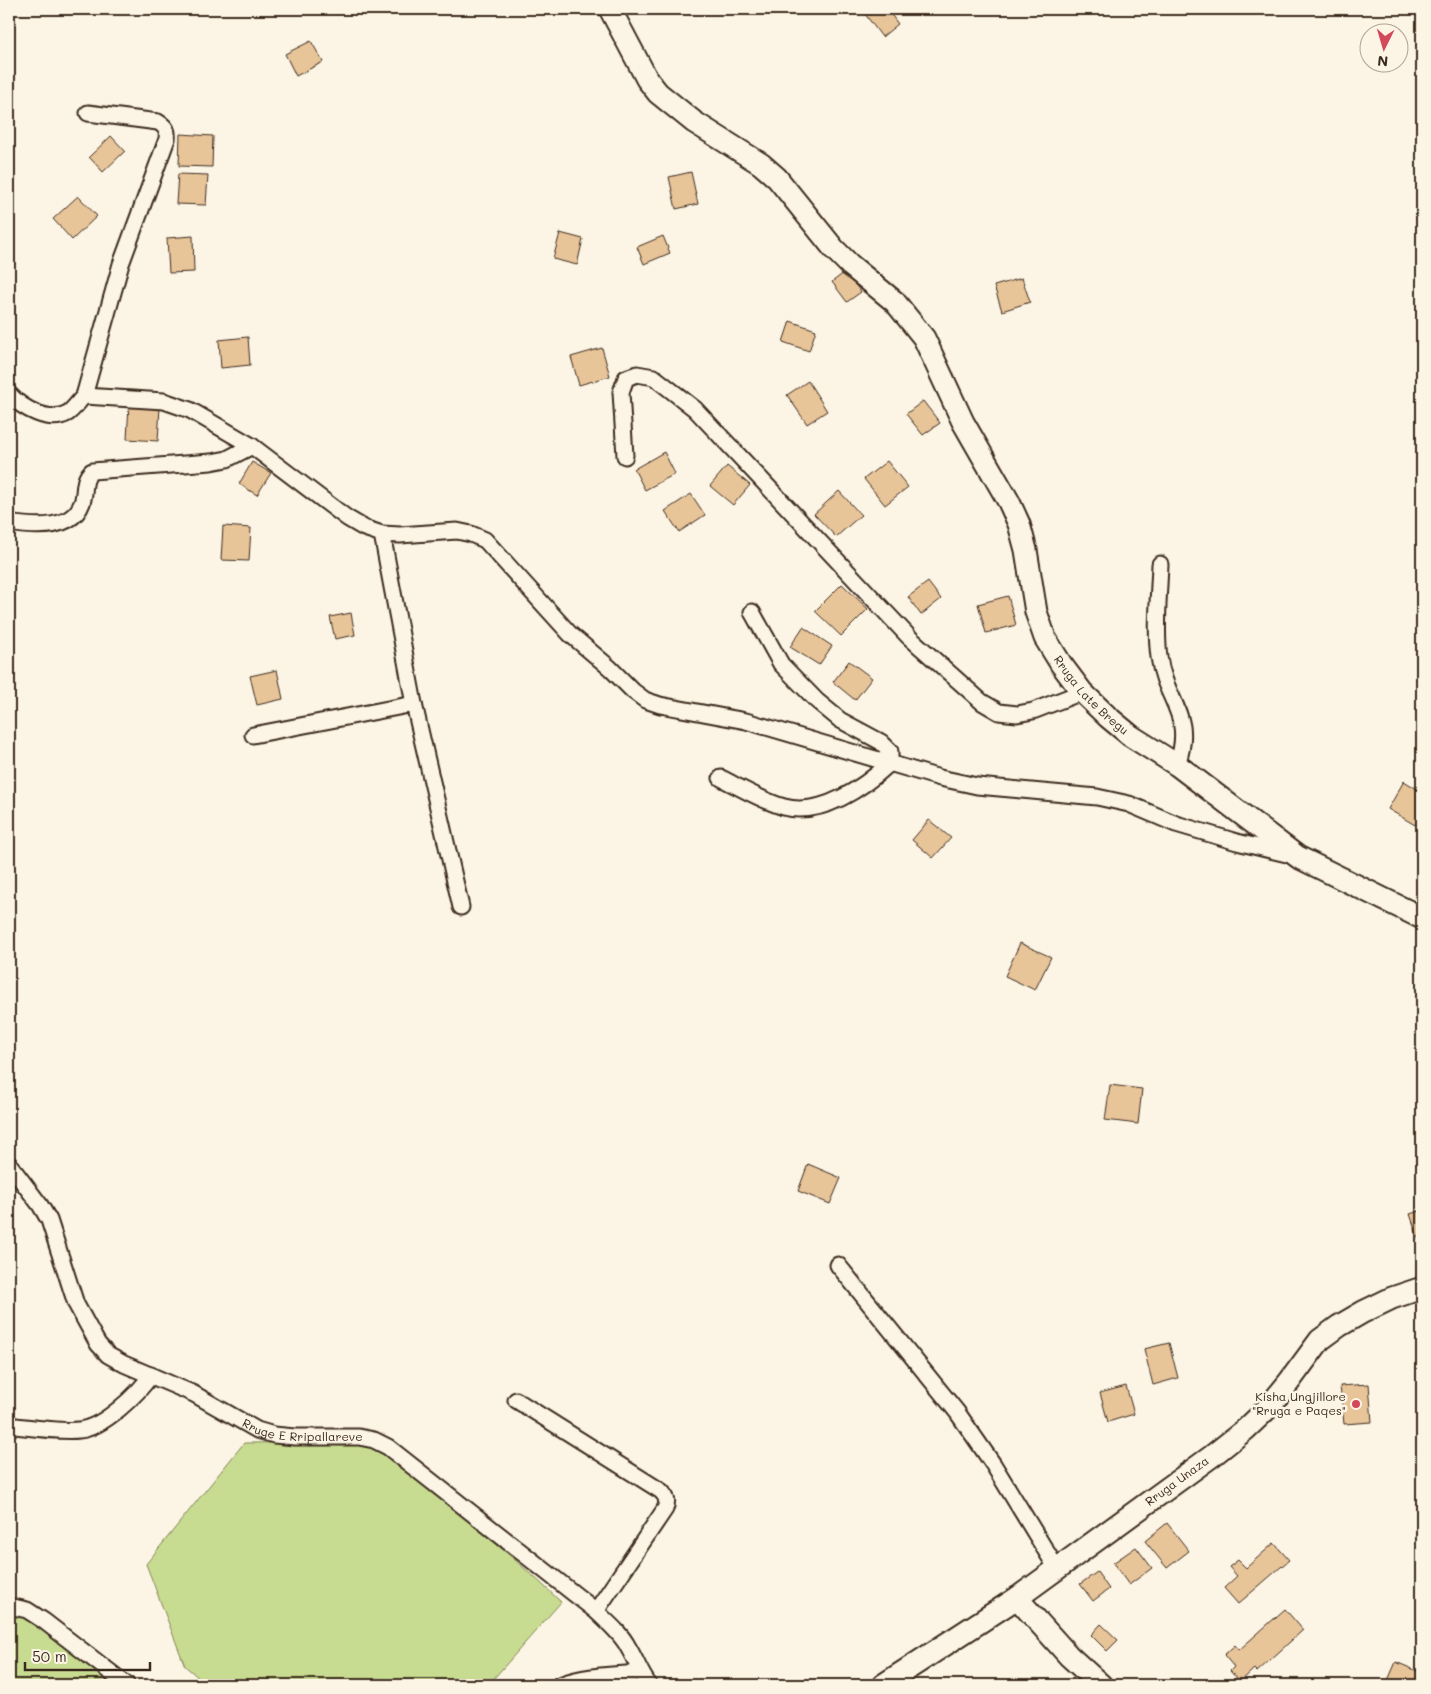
<svg xmlns="http://www.w3.org/2000/svg" width="1431" height="1694" font-family="Mali,sans-serif">
<style>
.green{fill:#c8dc91;stroke:#828358}
.building{fill:#e8c499;stroke:#3b2a1e}
.lines{fill:none;stroke-linecap:round;stroke-linejoin:round}
.street-casing{stroke:#3b2a1e;stroke-width:19}
.secondary-casing{stroke:#3b2a1e;stroke-width:25}
.street{stroke:#fcf5e5;stroke-width:15}
.secondary{stroke:#fcf5e5;stroke-width:21}
.poi-dot{fill:#d1495b;stroke:#fcf5e5;stroke-width:2}
.labels{text-anchor:middle;stroke-width:5;stroke-linejoin:round;paint-order:stroke}
.street-label{font-size:12px;fill:#3b2a1e;stroke:#fcf5e5}
.poi-label{font-size:12px;fill:#3b2a1e;stroke:#fcf5e5;text-anchor:end}
</style>
<rect width="100%" height="100%" fill="#fcf5e5"/>
<filter id="ink" filterUnits="userSpaceOnUse"><feTurbulence type="fractalNoise" baseFrequency=".02" numOctaves="2"/><feDisplacementMap in="SourceGraphic" scale="10" xChannelSelector="R" yChannelSelector="G"/><feConvolveMatrix kernelMatrix="1 2 1 2 8 2 1 2 1" color-interpolation-filters="sRGB"/></filter>
<g filter="url(#ink)">
<g class="green">
<path d="M368,1442C434,1494 501,1544 561,1602L488,1685H207L185,1666L146,1564L244,1443Z"/>
<path d="M9,1603L17,1606L112,1685H9Z"/>
</g>
<g class="building">
<path d="M873,9H887L898,24L882,37L865,14Z"/>
<path d="M311,41L323,62L296,76L285,54Z"/>
<path d="M180,134L213,136L212,167L179,166Z"/>
<path d="M111,136L125,151L103,172L89,157Z"/>
<path d="M691,172L698,204L676,209L669,177Z"/>
<path d="M178,174L208,175L206,205L176,204Z"/>
<path d="M78,196L97,216L72,240L53,219Z"/>
<path d="M560,233L583,239L577,265L553,259Z"/>
<path d="M193,236L194,272L169,273L167,238Z"/>
<path d="M663,236L670,253L644,264L637,247Z"/>
<path d="M845,272L861,292L847,302L832,282Z"/>
<path d="M1022,278L1030,302L1002,311L994,286Z"/>
<path d="M790,321L816,330L809,351L783,342Z"/>
<path d="M248,337L250,365L221,368L219,340Z"/>
<path d="M602,348L610,376L579,385L571,357Z"/>
<path d="M808,381L827,411L807,424L787,395Z"/>
<path d="M923,401L940,423L923,435L906,414Z"/>
<path d="M129,405L160,407L158,441L127,439Z"/>
<path d="M664,452L675,474L645,490L634,469Z"/>
<path d="M887,461L908,487L885,505L864,479Z"/>
<path d="M252,462L271,473L257,495L239,484Z"/>
<path d="M727,466L750,485L733,505L710,486Z"/>
<path d="M839,491L861,515L836,537L814,514Z"/>
<path d="M691,494L705,515L679,532L665,511Z"/>
<path d="M223,526L251,528L249,561L221,560Z"/>
<path d="M928,582L941,599L921,615L908,597Z"/>
<path d="M842,584L868,609L841,636L815,611Z"/>
<path d="M1008,596L1016,625L986,633L978,604Z"/>
<path d="M351,613L355,635L335,639L330,617Z"/>
<path d="M803,627L832,646L819,665L790,647Z"/>
<path d="M849,661L872,678L855,700L833,682Z"/>
<path d="M277,670L283,699L257,705L250,676Z"/>
<path d="M1404,781L1422,792V812L1415,825L1388,809Z"/>
<path d="M929,820L951,838L933,858L912,840Z"/>
<path d="M1020,943L1051,957L1035,990L1005,976Z"/>
<path d="M1110,1085L1142,1089L1138,1124L1105,1120Z"/>
<path d="M808,1164L841,1178L830,1204L798,1191Z"/>
<path d="M1422,1210V1249L1410,1214Z"/>
<path d="M1169,1343L1178,1378L1153,1385L1144,1349Z"/>
<path d="M1369,1384L1372,1422L1344,1424L1340,1386Z"/>
<path d="M1126,1386L1134,1414L1108,1422L1100,1393Z"/>
<path d="M1167,1523L1189,1551L1167,1568L1145,1541Z"/>
<path d="M1274,1543L1289,1560L1238,1604L1224,1588L1237,1576L1229,1567L1238,1560L1246,1568Z"/>
<path d="M1136,1547L1152,1568L1129,1585L1113,1563Z"/>
<path d="M1097,1572L1109,1589L1093,1601L1080,1584Z"/>
<path d="M1285,1609L1303,1630L1257,1672L1254,1669L1240,1682L1230,1671L1234,1667L1224,1655L1235,1645L1239,1650Z"/>
<path d="M1101,1624L1118,1640L1107,1651L1091,1635Z"/>
<path d="M1396,1662L1422,1673V1685H1386Z"/>
</g>
<g class="lines">
<g class="street-casing">
<g id="street">
<path d="M9,394C22,408 49,424 68,413C74,409 79,401 84,396L121,264L167,139C168,130 166,127 158,122L88,113"/>
<path d="M84,396L164,401L190,410L252,446L347,518L364,528L382,534L400,535L457,531L471,534L485,540L570,634L610,668L633,691L645,700L660,705L746,721L940,778L977,786L1097,797L1129,804L1176,824L1237,842L1291,855"/>
<path d="M625,456L621,392L626,378L637,374L654,377L695,409L909,637L982,702L999,712L1017,714L1033,711L1082,692"/>
<path d="M9,523C32,527 72,531 82,503C86,492 82,479 92,471L211,462L227,459L252,446"/>
<path d="M382,534L414,704L461,907"/>
<path d="M1160,564C1159,595 1155,627 1159,657C1165,702 1195,714 1177,765"/>
<path d="M253,735L414,704"/>
<path d="M721,778C741,788 763,801 784,807C822,817 864,787 890,763V751L881,742L840,720L817,701L781,664L752,612"/>
<path id="s1" d="M9,1164L40,1205L49,1220L76,1304L98,1344L108,1355L124,1364L194,1394L257,1430L274,1435L295,1437H359L374,1440L388,1447L596,1611C607,1622 621,1633 628,1647C636,1660 640,1673 649,1685"/>
<path d="M838,1265L957,1412L993,1464L1057,1569"/>
<path d="M516,1400L661,1491C667,1497 668,1501 665,1509L596,1611"/>
<path d="M16,1426C34,1428 62,1432 79,1430C103,1428 138,1394 151,1375"/>
<path d="M9,1606L27,1610L44,1621L127,1685"/>
<path d="M559,1685C585,1675 613,1675 640,1673"/>
</g>
</g>
<g class="secondary-casing">
<g id="secondary">
<path id="s2" d="M610,9L647,79L658,93L694,122L761,164L777,178L834,249L850,265L895,302L924,338L963,422L1009,502L1019,524L1026,550L1036,612L1045,638L1061,664L1082,692L1108,717L1131,736L1177,765L1298,857L1422,918"/>
<path d="M1017,1598L1069,1656L1101,1685"/>
<path id="s3" d="M883,1685L1017,1598L1212,1456L1246,1429L1266,1410L1289,1382L1320,1340L1339,1326L1363,1312L1392,1298L1422,1288"/>
</g>
</g>
<use href="#street" class="street"/>
<use href="#secondary" class="secondary"/>
</g>
</g>
<circle class="poi-dot" cx="1356" cy="1404" r="5"/>
<g class="labels">
<g class="street-label">
<text dy="4" stroke="none"><textPath href="#s2" startOffset="862">Rruga Late Bregu</textPath></text>
<text dy="4" stroke="none"><textPath href="#s1" startOffset="430">Rruge E Rripallareve</textPath></text>
<text dy="4" stroke="none"><textPath href="#s3" startOffset="358">Rruga Unaza</textPath></text>
</g>
<g class="poi-label">
<text x="1346" y="1401">Kisha Ungjillore<tspan x="1346" dy="14">"Rruga e Paqes"</tspan></text>
</g>
</g>
<rect width="1431" height="1694" fill="none" stroke="#fcf5e5" stroke-width="30"/>
<rect x="15" y="15" width="1401" height="1664" fill="none" stroke="#3b2a1e" stroke-width="2" filter="url(#ink)"/>
<g transform="translate(1384 48) rotate(185)"><circle r="24" fill="#fcf5e5" stroke="#afa495"/>
<path d="M0-4L9 19L0 12L-9 19Z" fill="#d1495b"/>
<text y="-8" font-size="14" font-weight="bold" text-anchor="middle" fill="#3b2a1e">N</text>
</g>
<path d="M25 1662v8h125v-8" fill="none" stroke="#3b2a1e" stroke-width="2.5"/>
<text x="32" y="1662" font-size="15" fill="#3b2a1e" stroke="#fcf5e5" stroke-width="4" paint-order="stroke">50 m</text>
</svg>
